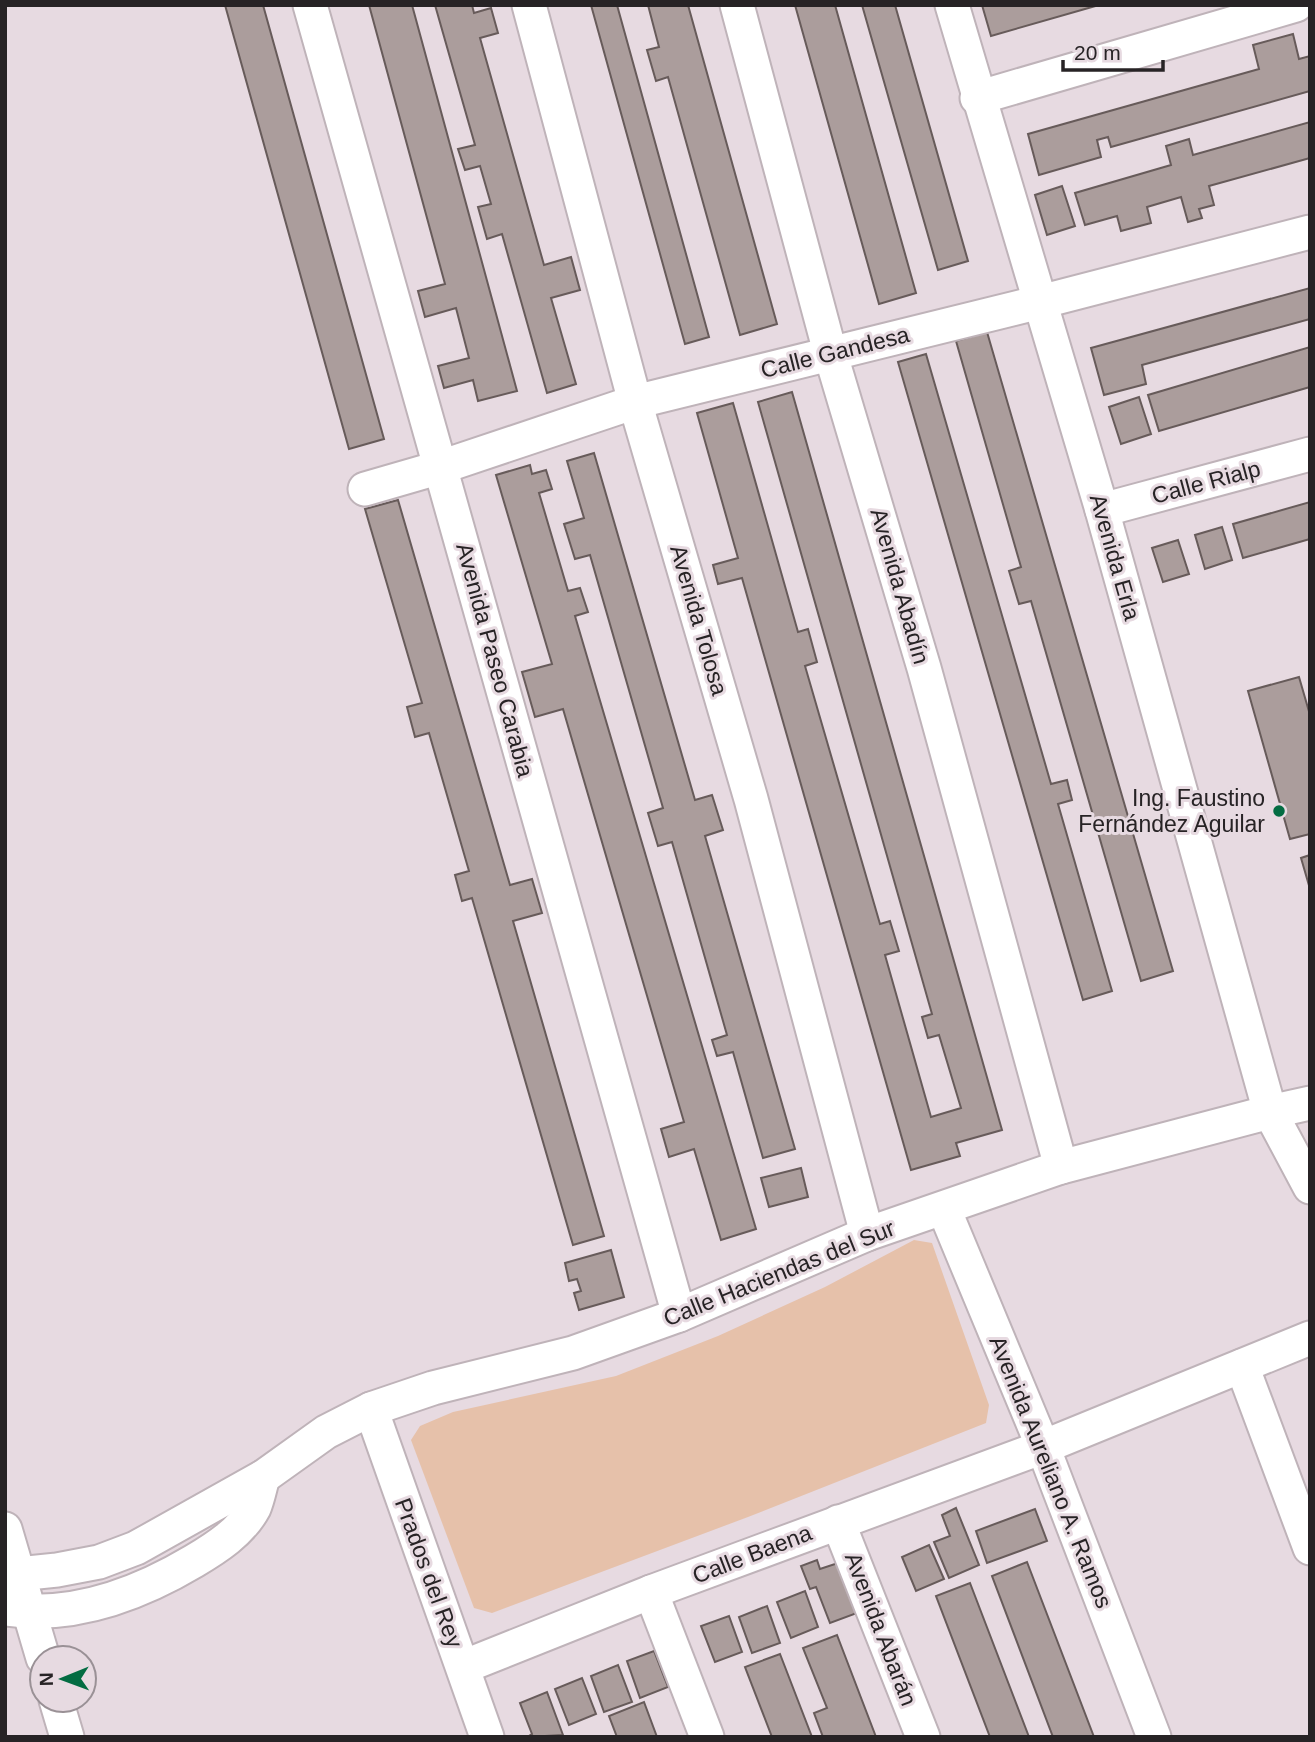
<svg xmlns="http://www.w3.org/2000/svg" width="1315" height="1742" font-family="Helvetica,sans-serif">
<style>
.green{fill:#e6c1aa}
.building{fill:#ab9d9c;stroke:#675b5a;stroke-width:2}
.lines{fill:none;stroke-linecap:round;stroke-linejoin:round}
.street-casing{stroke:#bfb3b9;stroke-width:37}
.street{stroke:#fff;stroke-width:33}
.poi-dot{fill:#036c42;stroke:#e7dae1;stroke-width:2.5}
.labels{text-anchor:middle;stroke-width:6;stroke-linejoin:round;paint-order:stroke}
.street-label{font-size:23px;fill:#272325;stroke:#e7dae1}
.poi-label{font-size:23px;fill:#272325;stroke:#e7dae1;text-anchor:end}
</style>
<rect width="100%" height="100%" fill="#e7dae1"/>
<path class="green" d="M914,1240L932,1243L989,1405L986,1423L748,1517L492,1613L474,1608L411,1440L420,1426L453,1412L616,1376L718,1336L825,1287Z"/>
<g class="building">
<path d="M225,5H263L384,439L349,449Z"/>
<path d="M369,5H412L517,391L478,401L473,380L444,388L438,366L469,358L456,308L425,317L418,291L445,284Z"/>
<path d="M435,5H472L474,13L491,8L498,33L480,38L544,265L571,257L580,290L551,298L576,384L547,393L502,234L487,239L478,207L491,204L480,166L465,170L458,149L475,145Z"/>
<path d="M591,5H617L709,337L685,344Z"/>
<path d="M648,5H688L777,324L740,335L668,77L656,81L647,50L659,47Z"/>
<path d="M795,5H835L916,293L879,304Z"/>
<path d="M862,5H895L968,261L938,270Z"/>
<path d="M982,5H1099L991,36Z"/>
<path d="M1293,34L1299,59L1310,56V91L1111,147L1108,137L1097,140L1101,157L1039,175L1028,134L1259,69L1253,45Z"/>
<path d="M1310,122V158L1209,186L1214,205L1199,209L1202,218L1188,222L1181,197L1147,207L1151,223L1121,231L1117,216L1085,225L1075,193L1171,165L1166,146L1189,139L1193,155Z"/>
<path d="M1062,186L1075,226L1047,235L1035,195Z"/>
<path d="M1310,288V319L1142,365L1146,384L1104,395L1091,348Z"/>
<path d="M987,332L1173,971L1141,981L1031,601L1019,604L1009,571L1021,567L956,341Z"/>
<path d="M1310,347V387L1159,431L1148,395Z"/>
<path d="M926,354L1051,784L1067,780L1072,800L1058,804L1112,991L1083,1000L898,362Z"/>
<path d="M792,392L1002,1130L956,1143L960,1156L911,1170L742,578L718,584L713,565L738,558L697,413L733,403L798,632L808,629L817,662L805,666L880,924L890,921L899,951L885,955L931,1117L961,1108L939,1035L928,1038L922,1017L932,1014L758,402Z"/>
<path d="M1139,397L1151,434L1121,444L1109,407Z"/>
<path d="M594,453L695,800L712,795L723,830L705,836L795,1149L763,1158L733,1052L717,1056L712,1040L727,1035L672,842L658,846L648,813L663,808L590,555L575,559L564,524L584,518L567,461Z"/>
<path d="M530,465L532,474L546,470L552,489L539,493L568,591L580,588L588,612L575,616L756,1229L721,1240L694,1149L669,1157L661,1129L684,1122L563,709L535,717L522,672L552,664L496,475Z"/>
<path d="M398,500L510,885L532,879L542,913L513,921L604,1236L573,1245L472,898L462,901L455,875L469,871L429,733L415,737L407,707L422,703L365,509Z"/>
<path d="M1310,502V539L1243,558L1233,524Z"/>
<path d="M1222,527L1232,560L1205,569L1195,535Z"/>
<path d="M1178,540L1189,574L1163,582L1152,548Z"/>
<path d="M1299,677L1310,715V834L1290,839L1248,691Z"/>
<path d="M1310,855V889L1301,858Z"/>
<path d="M801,1168L808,1197L769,1207L761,1178Z"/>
<path d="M611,1250L624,1297L579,1310L574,1293L581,1291L577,1279L569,1281L565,1263Z"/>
<path d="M956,1508L979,1565L949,1578L934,1542L950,1536L942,1515Z"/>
<path d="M1035,1509L1047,1541L987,1563L976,1531Z"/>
<path d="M929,1545L944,1579L916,1591L902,1557Z"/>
<path d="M817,1560L820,1569L838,1563L857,1613L830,1623L816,1587L810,1589L801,1566Z"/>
<path d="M1027,1562L1094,1737H1053L992,1576Z"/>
<path d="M970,1583L1029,1737H990L936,1596Z"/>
<path d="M805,1591L818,1627L791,1638L777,1602Z"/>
<path d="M767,1606L780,1643L752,1653L739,1617Z"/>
<path d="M729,1616L742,1652L715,1662L701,1626Z"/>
<path d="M837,1635L876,1737H823L814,1713L827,1708L803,1648Z"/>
<path d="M654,1651L668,1687L640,1698L627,1661Z"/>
<path d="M780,1654L812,1737H772L745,1667Z"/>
<path d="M618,1665L632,1702L604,1712L591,1676Z"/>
<path d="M582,1678L596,1714L569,1725L555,1689Z"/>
<path d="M547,1692L563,1735L527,1737L532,1734L520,1703Z"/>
<path d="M644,1702L657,1737H617L609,1716Z"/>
</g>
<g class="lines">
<g class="street-casing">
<g id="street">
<path d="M310,5L679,1315"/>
<path d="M529,5L635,402L751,799L867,1234"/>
<path d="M737,5L830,352L924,668L1061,1167"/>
<path d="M952,5L1102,510L1270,1112L1310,1187"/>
<path d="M977,98L1296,5"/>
<path d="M365,489L441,467L635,402L1040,302L1310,232"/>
<path d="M1102,510L1310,454"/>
<path d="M944,1209L1043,1447L1154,1737"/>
<path d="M1242,1366L1310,1548"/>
<path d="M371,1409L487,1737"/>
<path d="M838,1522L923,1737"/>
<path d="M5,1529L43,1658"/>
<path d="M5,1583L18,1574L57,1570L99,1562L136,1548L263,1477L326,1432L371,1409L433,1388L573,1353L679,1315L867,1234L1061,1167L1270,1112L1310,1103"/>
<path d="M651,1592L707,1737"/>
<path d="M5,1609C72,1619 137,1595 194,1561C216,1548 241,1532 254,1508C258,1499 260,1487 263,1477"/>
<path d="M463,1667L651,1592L1043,1447L1310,1338"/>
<path d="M56,1700L67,1737"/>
</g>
</g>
<use href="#street" class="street"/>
</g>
<circle class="poi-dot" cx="1279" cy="811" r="7"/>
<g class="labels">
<g class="street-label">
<text transform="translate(835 352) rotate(-14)" y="8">Calle Gandesa</text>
<text transform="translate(1206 482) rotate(-15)" y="8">Calle Rialp</text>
<text transform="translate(1115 557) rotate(74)" y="8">Avenida Erla</text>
<text transform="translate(900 586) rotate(74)" y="8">Avenida Abadín</text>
<text transform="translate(699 620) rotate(74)" y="8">Avenida Tolosa</text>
<text transform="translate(495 660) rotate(75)" y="8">Avenida Paseo Carabia</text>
<text transform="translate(779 1273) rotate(-22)" y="8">Calle Haciendas del Sur</text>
<text transform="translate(1051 1472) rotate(68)" y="8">Avenida Aureliano A. Ramos</text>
<text transform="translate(752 1554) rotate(-21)" y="8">Calle Baena</text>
<text transform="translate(429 1573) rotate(70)" y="8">Prados del Rey</text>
<text transform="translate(881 1629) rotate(69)" y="8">Avenida Abarán</text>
</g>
<g class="poi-label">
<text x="1265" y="806">Ing. Faustino<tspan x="1265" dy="26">Fernández Aguilar</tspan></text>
</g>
</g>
<rect width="1315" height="1742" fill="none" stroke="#272325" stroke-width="14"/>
<g transform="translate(63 1679) rotate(269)"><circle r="33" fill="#e7dae1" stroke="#9a9196" stroke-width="2"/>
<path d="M0-5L12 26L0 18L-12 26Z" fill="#036c42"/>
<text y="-10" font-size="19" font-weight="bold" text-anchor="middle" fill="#272325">N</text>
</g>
<path d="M1063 60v10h100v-10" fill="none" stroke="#272325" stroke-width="3.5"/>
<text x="1074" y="60" font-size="21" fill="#272325" stroke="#e7dae1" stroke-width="5" paint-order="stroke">20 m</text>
</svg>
